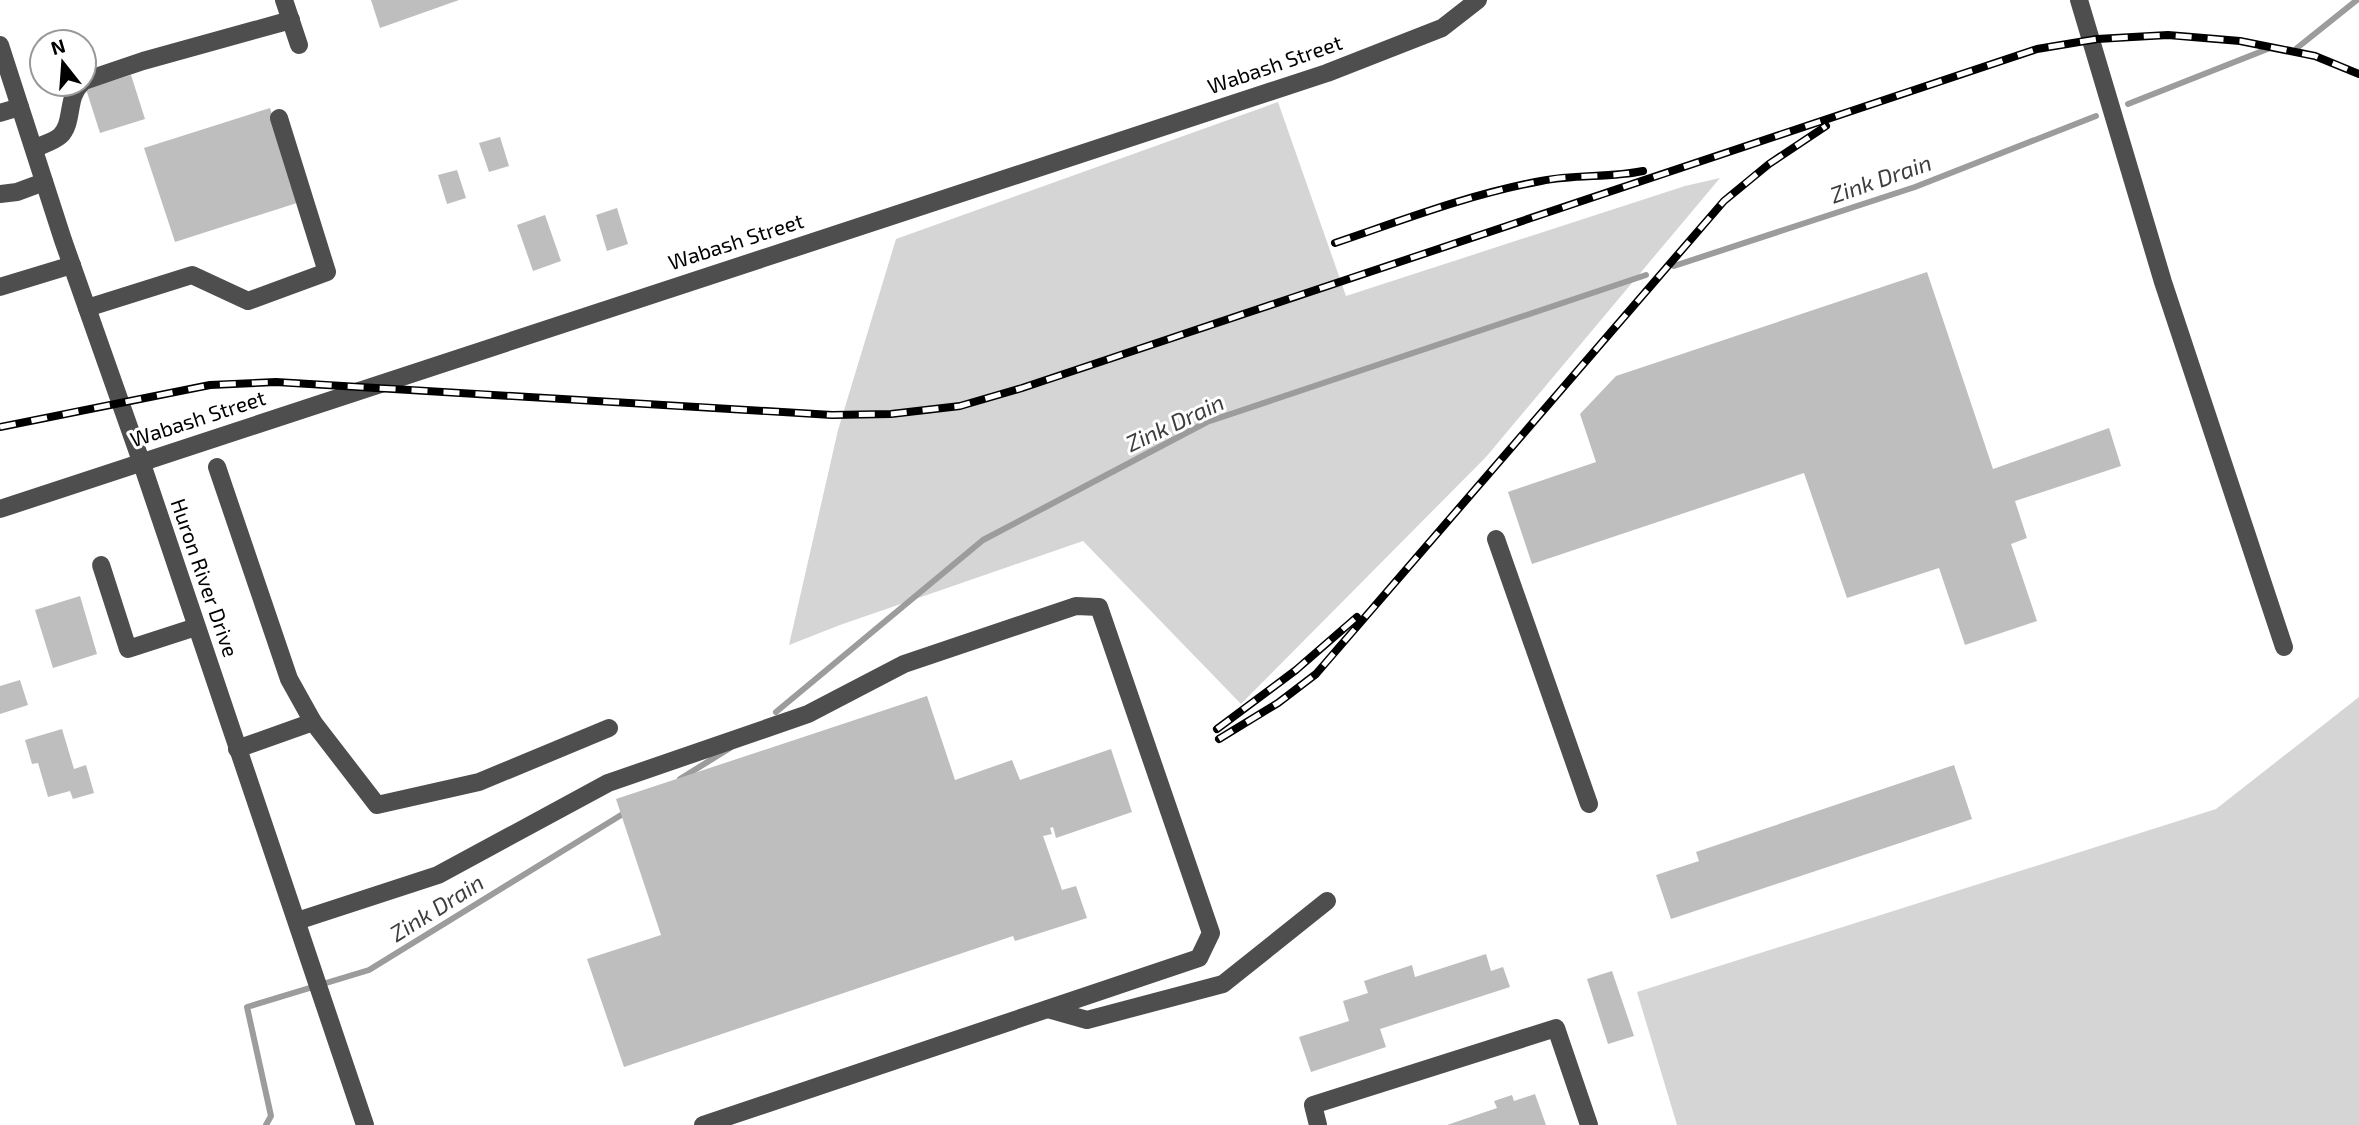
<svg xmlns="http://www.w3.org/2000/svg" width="2359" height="1125" font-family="'Exo 2',sans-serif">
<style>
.green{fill:#d5d5d5}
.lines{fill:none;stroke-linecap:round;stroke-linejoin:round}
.stream{stroke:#9c9c9c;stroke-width:6}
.building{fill:#bebebe}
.minor{stroke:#4e4e4e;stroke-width:18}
.rail-casing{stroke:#000;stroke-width:8}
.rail{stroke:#fff;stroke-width:5;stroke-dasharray:16;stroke-linecap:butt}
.labels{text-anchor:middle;stroke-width:6;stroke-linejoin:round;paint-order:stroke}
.street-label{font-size:21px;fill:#000;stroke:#fff}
.water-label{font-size:23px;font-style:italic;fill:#3d3d3d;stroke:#fff}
</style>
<rect width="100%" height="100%" fill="#fff"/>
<g class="green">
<path d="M1278,102L1346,296L1685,186L1720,178L1486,457L1241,704L1083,541L840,625L789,645L838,430L896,239Z"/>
<path d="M2359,697V1125H1677L1637,992L2216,809Z"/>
</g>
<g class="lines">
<g class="stream">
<path d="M2297,48L2357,0"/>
<path d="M2128,104L2270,48"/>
<path d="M1674,266L1915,187L2096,116"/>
<path d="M776,712L983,540L1207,422L1646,275"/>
<path d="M680,779L730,748"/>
<path d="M266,1125L271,1116L247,1007L369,970L626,812"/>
</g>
</g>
<g class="building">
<path d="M371,0H459L380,28Z"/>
<path d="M131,75L145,119L100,133L86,89Z"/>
<path d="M270,108L300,202L175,242L144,148Z"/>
<path d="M500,137L509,166L489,172L479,143Z"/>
<path d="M457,170L466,198L447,204L438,175Z"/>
<path d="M617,208L628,244L607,251L596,215Z"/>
<path d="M545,215L561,261L533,271L517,225Z"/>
<path d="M1927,272L1993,469L2109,428L2121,466L2015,501L2027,538L2011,544L2037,621L1965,645L1939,568L1847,598L1804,473L1532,564L1508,492L1596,462L1580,414L1616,376Z"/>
<path d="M80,596L97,654L53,668L35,610Z"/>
<path d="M20,680L28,705L0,714V686Z"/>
<path d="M927,696L955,780L1012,760L1020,780L1111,749L1132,812L1056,838L1053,827L1050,828L1052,834L1043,836L1062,890L1076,886L1087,918L1015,941L1013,936L624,1067L587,959L661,935L616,799Z"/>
<path d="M62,729L74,769L86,765L94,793L73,799L70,791L48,797L38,763L32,764L25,740Z"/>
<path d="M1954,765L1972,819L1671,919L1656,875L1699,861L1696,852Z"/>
<path d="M1486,954L1491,971L1503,967L1510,987L1380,1029L1386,1047L1311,1072L1299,1037L1349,1021L1343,1001L1368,993L1364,981L1412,965L1415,977Z"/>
<path d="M1612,971L1634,1036L1608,1044L1587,979Z"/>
<path d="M1535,1094L1546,1125H1447L1497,1108L1494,1101L1512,1095L1514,1101Z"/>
</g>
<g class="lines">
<g class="minor">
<path d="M284,0L299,45"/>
<path d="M2079,0L2163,282L2284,647"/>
<path d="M0,45L63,240L141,461L365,1125"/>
<path d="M84,81L143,61L291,20"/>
<path d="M0,113L20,107"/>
<path d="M34,149C41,145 53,142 60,136C74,123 66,98 81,84"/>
<path d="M0,194L17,192L44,182"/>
<path d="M0,287L72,265"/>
<path d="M87,308L192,275L248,301L327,272L279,118"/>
<path d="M217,467L289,679L313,722L377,805L479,782L609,728"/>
<path d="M0,509L1327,73L1442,28L1478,0"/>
<path d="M1496,539L1589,804"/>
<path d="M101,565L128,649L196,627"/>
<path d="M237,749L313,722"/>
<path d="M297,921L438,875L608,783L808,714L904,664L1076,606L1099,607L1211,933L1199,958L703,1125"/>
<path d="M1048,1009L1087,1020L1223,984L1327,901"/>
<path d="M1318,1125L1313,1105L1556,1028L1589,1125"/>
</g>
<g class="rail-casing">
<g id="rail">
<path d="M1335,243C1403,220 1470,194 1541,181C1575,174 1610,178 1643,171"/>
<path d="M0,427L210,385L276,382L832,415L891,414L960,406L1022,388L2037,49L2097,39L2168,35L2240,41L2315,56L2359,74"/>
<path d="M1217,729L1296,670L1357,617"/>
<path d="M1219,739L1278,703L1316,674L1724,201L1769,164L1826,126"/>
</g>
</g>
<use href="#rail" class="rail"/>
</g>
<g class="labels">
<g class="street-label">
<text transform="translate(1275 65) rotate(-19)" y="7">Wabash Street</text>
<text transform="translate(736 242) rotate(-18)" y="7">Wabash Street</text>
<text transform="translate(198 419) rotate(-18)" y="7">Wabash Street</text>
<text transform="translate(204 578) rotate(71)" y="7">Huron River Drive</text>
</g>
<g class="water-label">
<text transform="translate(1881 179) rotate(-19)" y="8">Zink Drain</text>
<text transform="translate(1175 423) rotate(-25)" y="8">Zink Drain</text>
<text transform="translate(437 908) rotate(-32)" y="8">Zink Drain</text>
</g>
</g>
<g transform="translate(63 63) rotate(343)"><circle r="33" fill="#ffffff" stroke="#999999" stroke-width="2"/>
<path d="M0-5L12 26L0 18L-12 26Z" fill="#000000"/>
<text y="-10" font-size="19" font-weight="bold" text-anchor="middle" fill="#000000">N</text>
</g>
</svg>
